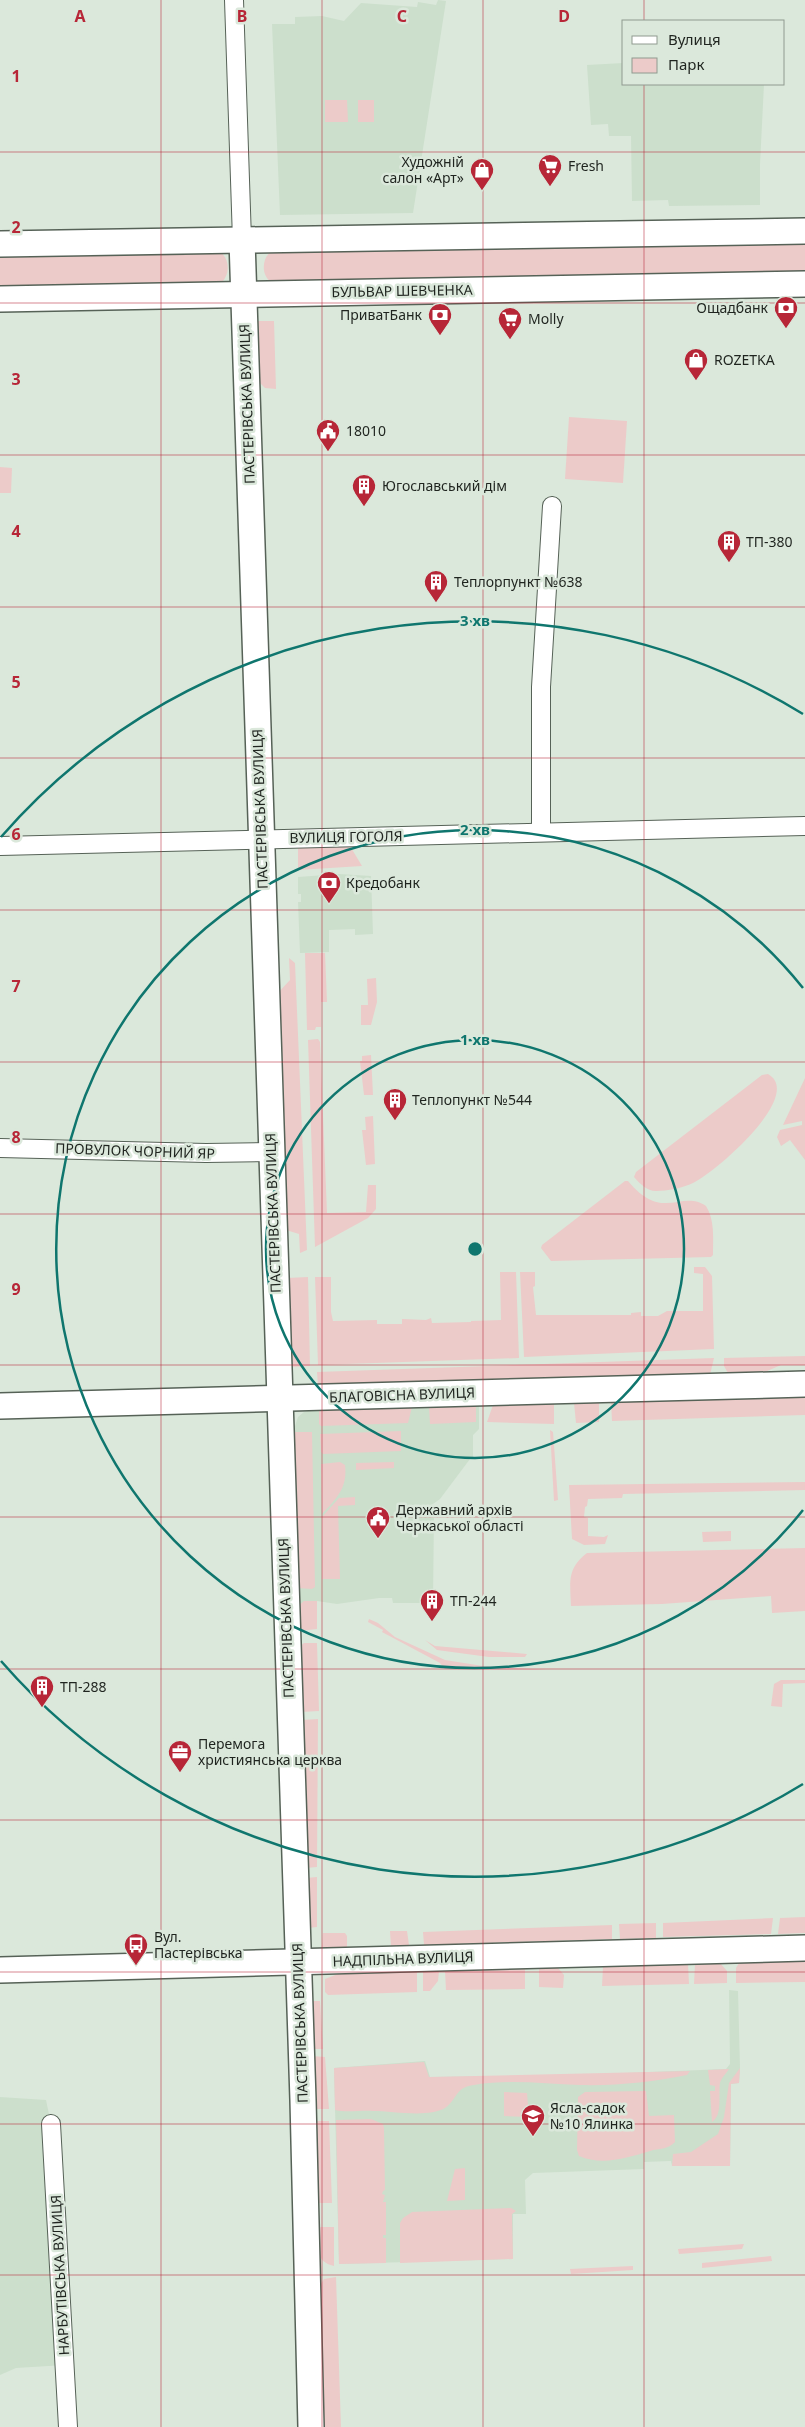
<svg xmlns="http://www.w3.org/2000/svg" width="805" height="2427" font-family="'Noto Sans',sans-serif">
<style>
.built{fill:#ccdfcc}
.green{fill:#eccbc9}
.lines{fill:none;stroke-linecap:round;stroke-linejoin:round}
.street-casing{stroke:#566257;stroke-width:20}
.secondary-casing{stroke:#566257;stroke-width:28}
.street{stroke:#fff;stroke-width:18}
.secondary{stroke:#fff;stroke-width:25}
.grid{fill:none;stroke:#b72637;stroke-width:1;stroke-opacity:0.55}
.ring{fill:none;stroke:#0f766e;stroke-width:2.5}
.labels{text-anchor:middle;stroke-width:5;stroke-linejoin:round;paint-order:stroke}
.poi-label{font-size:14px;fill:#1f241f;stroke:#dbe8db;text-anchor:start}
.street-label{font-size:14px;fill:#1f241f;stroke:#dbe8db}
.grid-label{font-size:16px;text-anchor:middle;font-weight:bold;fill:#b72637;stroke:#dbe8db;stroke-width:5;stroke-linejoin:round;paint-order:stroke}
.centre{fill:#0f766e;stroke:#dbe8db;stroke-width:2.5}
.ring-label{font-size:15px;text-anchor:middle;font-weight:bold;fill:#0f766e;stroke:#dbe8db;stroke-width:5;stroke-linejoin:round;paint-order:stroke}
</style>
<rect width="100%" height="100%" fill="#dbe8db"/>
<g class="built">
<path d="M438,0L446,1L413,213L280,215L272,24H295V17L322,16L344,21L361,3L417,7L418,2L436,5Z"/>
<path d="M624,63V84H764L760,164V205L669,206L668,200L632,201L631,136H609L608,124L591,125L587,65Z"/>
<path d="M339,874L371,876L373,934L355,935V929L329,930V952L300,953L298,902H301V894H298V877Z"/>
<path d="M479,1406V1429L473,1435V1459H470L440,1499L430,1506L434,1512L433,1603H393L392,1598H379L337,1604L317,1601L298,1606L293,1432L298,1417L304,1412L311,1410Z"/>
<path d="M729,1990L738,1991L740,2068L739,2083L731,2084L730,2166H672L671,2161L644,2162V2169L533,2173L525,2180L526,2214H513V2259L339,2264L334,2068L425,2061L430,2077L576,2075L726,2069L730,2064Z"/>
<path d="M0,2097L46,2100L51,2124L65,2365L16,2368L0,2375Z"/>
</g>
<g class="green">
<path d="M347,100L348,122H325V100Z"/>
<rect x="358" y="100" width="16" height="22"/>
<path d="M805,242V274L272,283C261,276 261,258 272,251Z"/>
<path d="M219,251C231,259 230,276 220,284L0,289V255Z"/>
<path d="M256,321H274L276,389L265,388L258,381Z"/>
<path d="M569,417L627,421L623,483L565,479Z"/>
<path d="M0,467L12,468L11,493H0Z"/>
<path d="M350,846L362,866L298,870V848Z"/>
<path d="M305,953H325L327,1002H321V1027H316L315,1030H307Z"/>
<path d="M289,958L295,963L307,1250L300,1253L299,1234L286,1230L277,994L290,980Z"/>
<path d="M376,978L377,1002L371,1025H361V1005H368L367,979Z"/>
<path d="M318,1039L320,1042L327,1213L366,1212L368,1185H376V1209L368,1218L315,1247L308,1040Z"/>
<path d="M371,1055L373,1095H364L360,1061H362V1056Z"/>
<path d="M768,1074C805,1095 716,1172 693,1183C683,1188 667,1191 656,1191C647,1191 639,1183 634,1177L636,1172L762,1075Z"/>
<path d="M805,1078V1160L790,1140L781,1146L777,1137L780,1130L802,1125V1121L783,1125Z"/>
<path d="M373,1116L375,1164L366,1165L362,1130H366L365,1117Z"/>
<path d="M625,1181H628C663,1223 681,1189 706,1206C715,1220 713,1239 713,1255L711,1257L551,1261L541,1248L542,1245Z"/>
<path d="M694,1267H705L712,1276L714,1349L524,1357L520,1272H535V1286L533,1287L536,1315H631V1313L641,1312V1316H658L667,1311H703V1274L694,1273Z"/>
<path d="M500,1272H516L519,1358L318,1365L315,1277H331V1312L333,1321L377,1320V1324H402V1319L426,1320L431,1318L432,1323L471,1322V1321L501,1320Z"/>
<path d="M308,1277L310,1366L290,1367L287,1278Z"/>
<path d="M805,1356V1365H781L760,1374L729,1375L724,1366V1358Z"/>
<path d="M714,1358L710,1375L318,1386L317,1372Z"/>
<path d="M805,1397V1415L612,1421L611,1402Z"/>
<path d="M574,1403H599V1422L576,1423Z"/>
<path d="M554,1404V1424L487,1422L493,1405Z"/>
<path d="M476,1406V1422L430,1424L429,1407Z"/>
<path d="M412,1407L408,1423L321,1426L319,1424V1410Z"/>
<path d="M550,1430L553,1432L558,1500L554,1501Z"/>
<path d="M401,1431V1451L323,1454L321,1452L320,1434Z"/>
<path d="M293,1432H312L315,1587L312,1589L297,1588Z"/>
<path d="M340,1462L345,1465C348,1488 336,1499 322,1514L321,1464Z"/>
<path d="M394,1462V1468L356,1470V1463Z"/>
<path d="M805,1482V1490L623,1494L622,1498L588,1499L587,1506L585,1507L584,1517L588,1518V1536L604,1537L608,1535L605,1544L584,1545L572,1539L569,1485Z"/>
<path d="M355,1497V1505L338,1506L340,1579H322V1517L339,1498Z"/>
<path d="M731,1531V1541L703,1542L702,1532Z"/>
<path d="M805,1548V1611L772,1613L771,1596L662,1604L571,1606C570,1582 567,1568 587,1553Z"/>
<path d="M304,1601H317V1629L299,1631L298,1606Z"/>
<path d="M369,1619L378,1623L395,1637L445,1660L483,1666L548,1670L445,1669L440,1663L382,1632L383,1630L368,1622Z"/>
<path d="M425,1640L435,1646L527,1654L525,1657H489L437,1650Z"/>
<path d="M304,1643H317L319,1711L301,1712L299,1647Z"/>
<path d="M781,1680H805V1683L783,1684L782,1707L771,1706L774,1684Z"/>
<path d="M318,1719L317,1867L306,1868L302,1720Z"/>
<path d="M317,1877V1927L308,1928L306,1878Z"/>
<path d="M805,1917V1933L778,1934L780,1918Z"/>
<path d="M773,1918L771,1934L663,1937V1923Z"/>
<path d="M656,1923V1938L620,1939L619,1924Z"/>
<path d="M612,1925V1939L424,1945L423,1932Z"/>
<path d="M390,1931H407L409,1945L391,1946Z"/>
<path d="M323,1933H345L347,1936V1947H322Z"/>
<path d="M805,1961V1982L736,1983V1968L739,1963Z"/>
<path d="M720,1963L727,1971V1983L694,1984L695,1964Z"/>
<path d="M688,1964L689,1984L602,1986L603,1967Z"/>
<path d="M539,1968H558L564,1975L563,1988L539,1987Z"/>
<path d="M525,1969V1989L446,1990L445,1971Z"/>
<path d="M439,1971L438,1981L430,1991H423V1972Z"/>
<path d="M417,1972V1992L328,1995L325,1992V1979L338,1974Z"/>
<path d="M311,2001H320L323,2049H312Z"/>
<path d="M312,2056L325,2057L329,2109H313Z"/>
<path d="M424,2062L429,2077L690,2071L687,2075C652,2082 616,2086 580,2085C545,2084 509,2079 474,2085C455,2087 457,2100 445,2108C428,2118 393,2111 373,2111C361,2110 347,2113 335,2110L334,2068Z"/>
<path d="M740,2068L739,2083L731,2084L730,2166H672L673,2154L691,2152L718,2134L724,2117L729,2083Z"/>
<path d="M729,2069C726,2074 721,2078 720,2083C718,2095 723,2115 712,2122L710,2091H715V2086L710,2085L708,2070Z"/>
<path d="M646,2091L649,2116L674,2115L675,2142C668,2150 659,2148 650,2151C627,2158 602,2166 579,2156L577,2150L578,2097L585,2092Z"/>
<path d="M504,2092L527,2093L529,2117L504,2116Z"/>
<path d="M371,2119L383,2124L384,2128L385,2190L383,2191L382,2194L385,2195L383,2202H386V2235H383V2238H386V2263L339,2264L336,2120Z"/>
<path d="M316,2121H329L332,2203H316L314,2123Z"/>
<path d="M465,2168V2200L447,2201L455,2169Z"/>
<path d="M511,2208L516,2211L512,2214L513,2259L400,2263V2223L403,2218L412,2212Z"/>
<path d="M321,2227H334V2266C315,2262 318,2246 316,2229Z"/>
<path d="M744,2244L742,2249L679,2254L678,2249Z"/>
<path d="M771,2256L772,2261L702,2268V2263Z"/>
<path d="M633,2266V2270L571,2274L570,2269Z"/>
<path d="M336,2277L341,2427H322L318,2289L324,2279Z"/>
</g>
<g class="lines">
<g class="street-casing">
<g id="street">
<path d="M234,0L242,240"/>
<path d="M541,832V687L552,506"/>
<path d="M0,846L805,826"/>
<path d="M0,1148L206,1153L271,1152"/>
<path d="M51,2124L68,2427"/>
</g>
</g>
<g class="secondary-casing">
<g id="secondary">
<path d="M242,240L303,2100L311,2427"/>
<path d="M0,244L805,231"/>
<path d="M0,299L805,284"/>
<path d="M0,1406L805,1384"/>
<path d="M0,1970L805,1948"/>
</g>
</g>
<use href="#street" class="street"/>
<use href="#secondary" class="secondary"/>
</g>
<path class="grid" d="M161,0V2427M322,0V2427M483,0V2427M644,0V21M644,84V2427M0,152H805M0,303H805M0,455H805M0,607H805M0,758H805M0,910H805M0,1062H805M0,1214H805M0,1365H805M0,1517H805M0,1669H805M0,1820H805M0,1972H805M0,2124H805M0,2275H805"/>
<g class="ring">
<circle cx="475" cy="1249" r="209"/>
<path d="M803 1510A419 419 0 1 1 803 988"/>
<path d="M803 1784A628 628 0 0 1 1 1661M1 837A628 628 0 0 1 803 714"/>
</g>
<defs>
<g id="supermarket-pin" transform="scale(1.25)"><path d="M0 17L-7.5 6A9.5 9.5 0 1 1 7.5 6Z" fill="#b72637" stroke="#dbe8db"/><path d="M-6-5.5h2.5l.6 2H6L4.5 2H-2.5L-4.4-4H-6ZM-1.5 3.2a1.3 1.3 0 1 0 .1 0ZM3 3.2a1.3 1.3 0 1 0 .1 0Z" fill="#fff"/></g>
<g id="shop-pin" transform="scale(1.25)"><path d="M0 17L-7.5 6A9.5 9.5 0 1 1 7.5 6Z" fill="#b72637" stroke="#dbe8db"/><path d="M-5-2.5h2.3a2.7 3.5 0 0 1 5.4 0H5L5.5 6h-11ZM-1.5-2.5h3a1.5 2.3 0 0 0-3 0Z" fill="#fff"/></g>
<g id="bank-pin" transform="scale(1.25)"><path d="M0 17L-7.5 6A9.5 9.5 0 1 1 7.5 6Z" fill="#b72637" stroke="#dbe8db"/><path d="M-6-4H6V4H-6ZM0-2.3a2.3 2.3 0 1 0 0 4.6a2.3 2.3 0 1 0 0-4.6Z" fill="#fff"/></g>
<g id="civic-pin" transform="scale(1.25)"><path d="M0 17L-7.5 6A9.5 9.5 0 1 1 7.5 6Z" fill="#b72637" stroke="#dbe8db"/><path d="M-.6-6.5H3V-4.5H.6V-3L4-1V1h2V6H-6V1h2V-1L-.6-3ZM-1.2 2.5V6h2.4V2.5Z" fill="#fff"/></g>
<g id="building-pin" transform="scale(1.25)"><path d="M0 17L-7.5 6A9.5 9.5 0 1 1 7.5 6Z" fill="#b72637" stroke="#dbe8db"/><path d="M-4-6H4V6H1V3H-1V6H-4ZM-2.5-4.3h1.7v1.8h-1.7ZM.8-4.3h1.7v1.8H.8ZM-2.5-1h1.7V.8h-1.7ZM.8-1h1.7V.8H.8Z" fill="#fff"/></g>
<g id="office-pin" transform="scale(1.25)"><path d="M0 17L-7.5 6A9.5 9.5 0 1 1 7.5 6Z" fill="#b72637" stroke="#dbe8db"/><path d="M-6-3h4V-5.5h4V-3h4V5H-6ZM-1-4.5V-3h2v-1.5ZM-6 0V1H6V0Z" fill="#fff"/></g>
<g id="bus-pin" transform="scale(1.25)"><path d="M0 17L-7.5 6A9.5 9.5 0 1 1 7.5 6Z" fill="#b72637" stroke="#dbe8db"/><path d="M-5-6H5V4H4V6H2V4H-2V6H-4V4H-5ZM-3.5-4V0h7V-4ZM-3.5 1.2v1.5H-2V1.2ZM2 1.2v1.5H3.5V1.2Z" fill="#fff"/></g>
<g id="school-pin" transform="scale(1.25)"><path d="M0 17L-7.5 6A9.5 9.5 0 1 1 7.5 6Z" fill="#b72637" stroke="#dbe8db"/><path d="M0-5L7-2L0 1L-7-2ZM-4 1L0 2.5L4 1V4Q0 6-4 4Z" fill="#fff"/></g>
</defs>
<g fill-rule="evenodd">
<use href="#supermarket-pin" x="550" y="166"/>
<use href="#shop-pin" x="482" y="170"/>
<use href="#bank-pin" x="786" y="308"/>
<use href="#bank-pin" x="440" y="315"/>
<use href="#supermarket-pin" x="510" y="319"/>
<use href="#shop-pin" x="696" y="360"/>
<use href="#civic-pin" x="328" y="431"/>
<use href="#building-pin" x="364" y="486"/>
<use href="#building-pin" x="729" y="542"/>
<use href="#building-pin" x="436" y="582"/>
<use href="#bank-pin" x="329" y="883"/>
<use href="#building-pin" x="395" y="1100"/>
<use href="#civic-pin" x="378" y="1518"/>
<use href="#building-pin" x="432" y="1601"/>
<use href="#building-pin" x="42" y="1687"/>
<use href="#office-pin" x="180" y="1752"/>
<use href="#bus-pin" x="136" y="1945"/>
<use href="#school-pin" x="533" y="2116"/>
</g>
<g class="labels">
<g class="poi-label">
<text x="464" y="167" text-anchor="end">Художній<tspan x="464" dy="16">салон «Арт»</tspan></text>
<text x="568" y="171">Fresh</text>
<text x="768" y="313" text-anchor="end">Ощадбанк</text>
<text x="422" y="320" text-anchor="end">ПриватБанк</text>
<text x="528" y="324">Molly</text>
<text x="714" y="365">ROZETKA</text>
<text x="346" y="436">18010</text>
<text x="382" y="491">Югославський дім</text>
<text x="746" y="547">ТП-380</text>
<text x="454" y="587">Теплорпункт №638</text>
<text x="346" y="888">Кредобанк</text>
<text x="412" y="1105">Теплопункт №544</text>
<text x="396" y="1515">Державний архів<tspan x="396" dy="16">Черкаської області</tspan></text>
<text x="450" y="1606">ТП-244</text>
<text x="60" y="1692">ТП-288</text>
<text x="198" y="1749">Перемога<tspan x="198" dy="16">християнська церква</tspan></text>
<text x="154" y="1942">Вул.<tspan x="154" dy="16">Пастерівська</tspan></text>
<text x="550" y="2113">Ясла-садок<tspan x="550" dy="16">№10 Ялинка</tspan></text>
</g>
<g class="street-label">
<text transform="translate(402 291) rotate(-1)" y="5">БУЛЬВАР ШЕВЧЕНКА</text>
<text transform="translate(247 404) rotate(-92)" y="5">ПАСТЕРІВСЬКА ВУЛИЦЯ</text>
<text transform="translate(260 809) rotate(-92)" y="5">ПАСТЕРІВСЬКА ВУЛИЦЯ</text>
<text transform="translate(346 837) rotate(-1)" y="5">ВУЛИЦЯ ГОГОЛЯ</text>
<text transform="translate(135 1151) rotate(2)" y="5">ПРОВУЛОК ЧОРНИЙ ЯР</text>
<text transform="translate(273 1213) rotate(-92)" y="5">ПАСТЕРІВСЬКА ВУЛИЦЯ</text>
<text transform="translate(402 1395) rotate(-2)" y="5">БЛАГОВІСНА ВУЛИЦЯ</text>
<text transform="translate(286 1618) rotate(-92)" y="5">ПАСТЕРІВСЬКА ВУЛИЦЯ</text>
<text transform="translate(403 1959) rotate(-2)" y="5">НАДПІЛЬНА ВУЛИЦЯ</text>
<text transform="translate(300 2023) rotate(-92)" y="5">ПАСТЕРІВСЬКА ВУЛИЦЯ</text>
<text transform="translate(60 2275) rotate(-93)" y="5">НАРБУТІВСЬКА ВУЛИЦЯ</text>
</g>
</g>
<g class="grid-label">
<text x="80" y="22">A</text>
<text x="242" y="22">B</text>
<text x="402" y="22">C</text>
<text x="564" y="22">D</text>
<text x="16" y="82">1</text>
<text x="16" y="233">2</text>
<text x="16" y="385">3</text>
<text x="16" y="537">4</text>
<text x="16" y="688">5</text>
<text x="16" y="840">6</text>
<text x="16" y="992">7</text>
<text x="16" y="1143">8</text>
<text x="16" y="1295">9</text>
</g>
<circle cx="475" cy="1249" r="8" class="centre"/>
<g class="ring-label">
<text x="475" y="626">3 хв</text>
<text x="475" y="835">2 хв</text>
<text x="475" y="1045">1 хв</text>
</g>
<rect x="622" y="20" width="162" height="65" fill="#dbe8db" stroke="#909a90"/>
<rect x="632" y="36" width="25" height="8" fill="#ffffff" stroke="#909a90"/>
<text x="668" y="45" font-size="15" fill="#1f241f">Вулиця</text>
<rect x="632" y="58" width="25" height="15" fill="#eccbc9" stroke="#909a90"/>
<text x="668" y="70" font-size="15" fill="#1f241f">Парк</text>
</svg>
